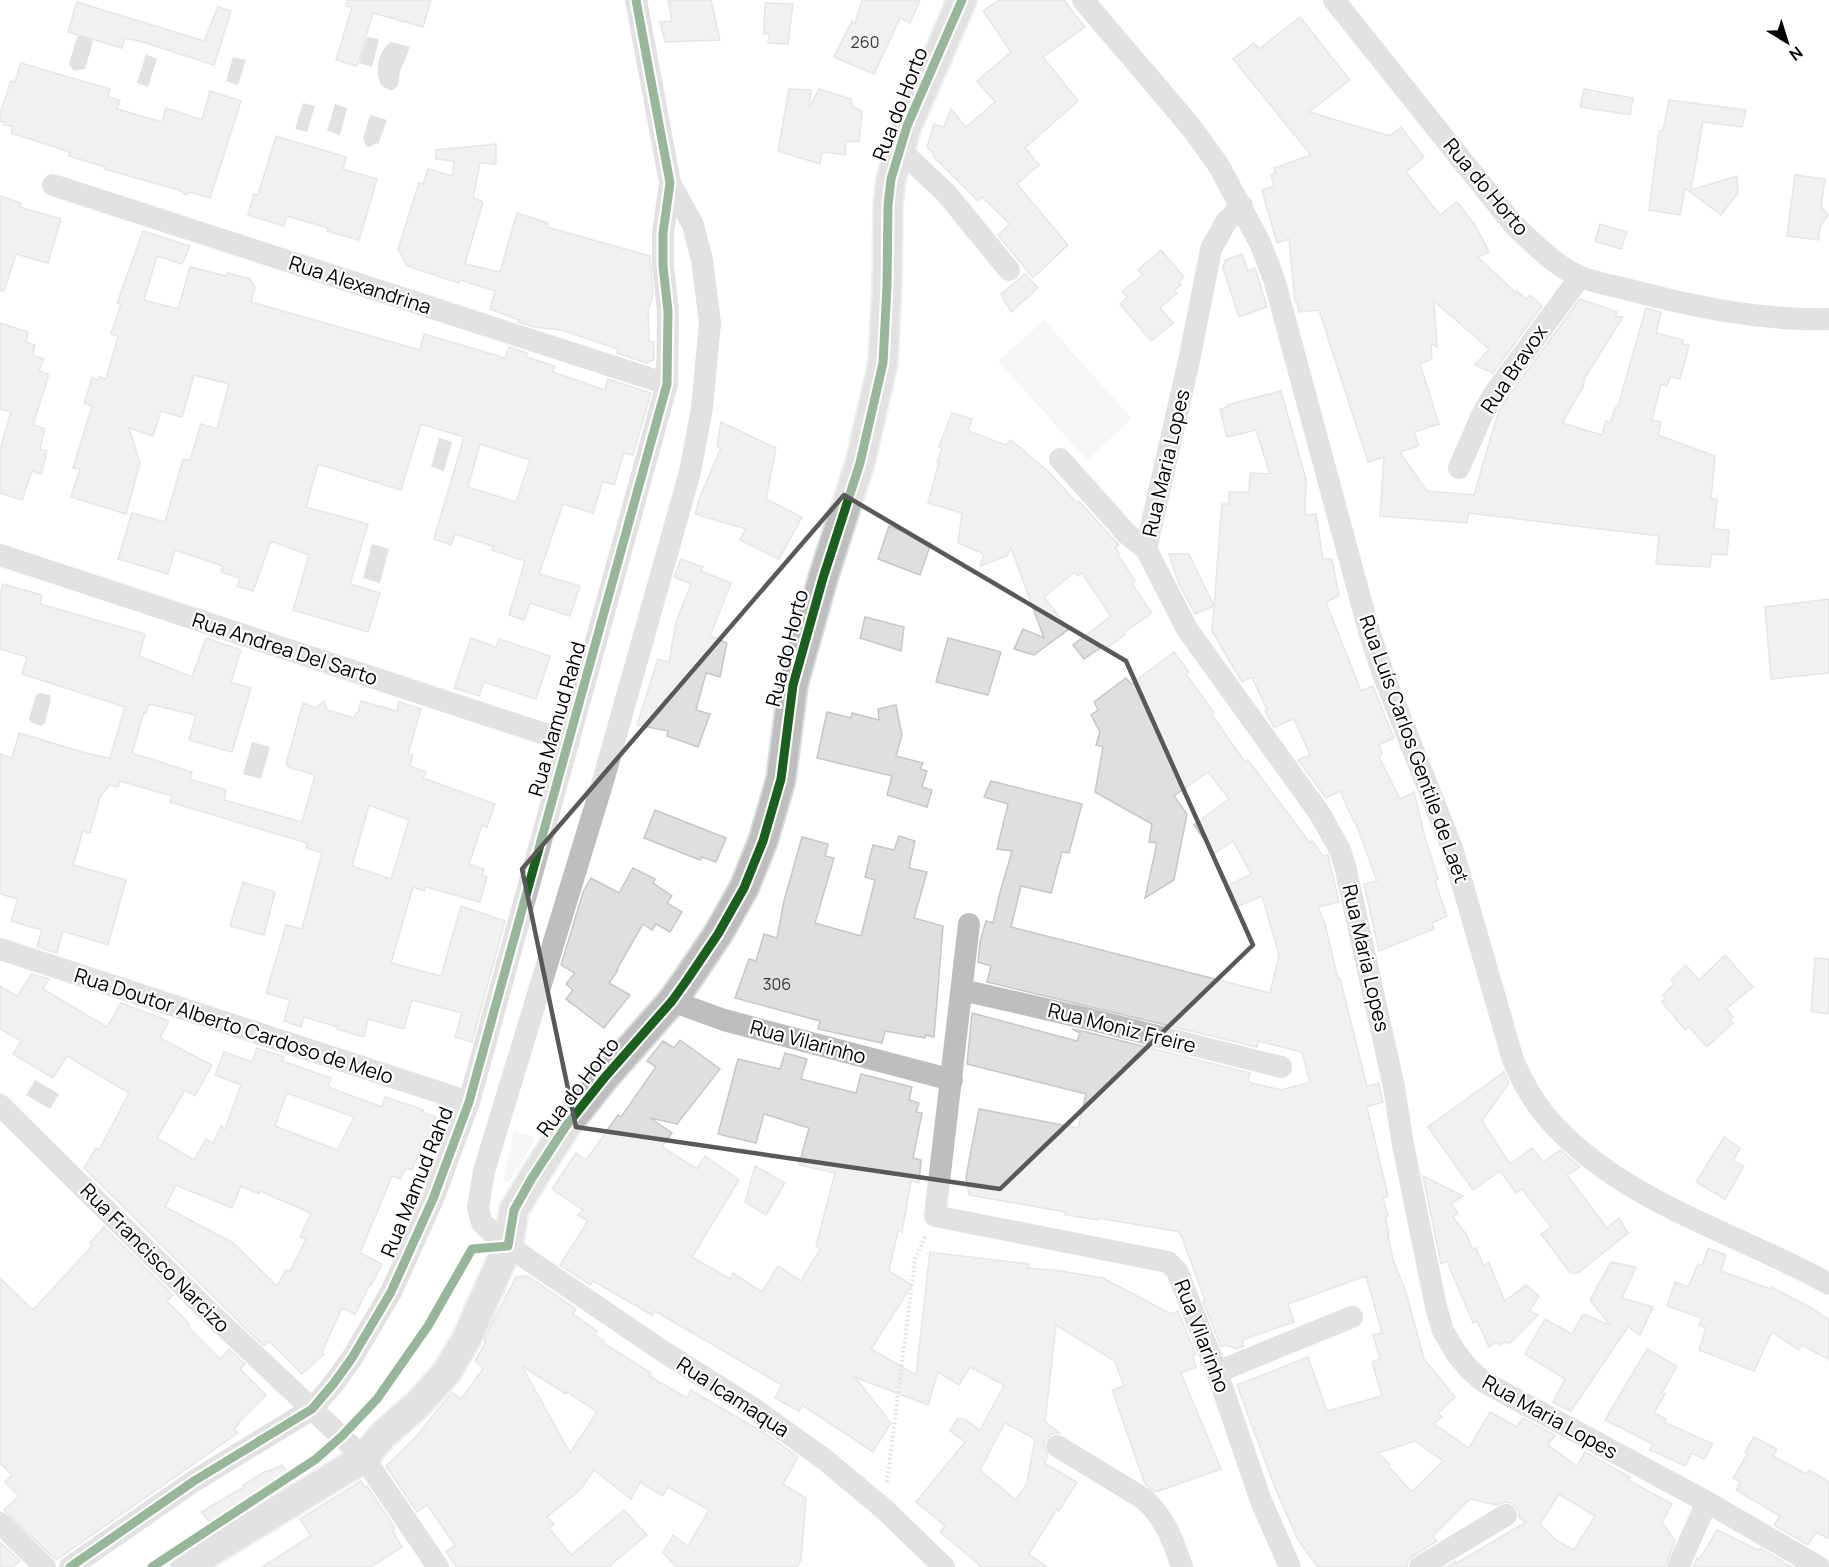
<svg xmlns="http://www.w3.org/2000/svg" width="1829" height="1567" font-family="Manrope,sans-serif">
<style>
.green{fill:#ececec}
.water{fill:#bfbfbf}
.building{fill:#dfdfdf;stroke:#c7c7c7;stroke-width:1.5;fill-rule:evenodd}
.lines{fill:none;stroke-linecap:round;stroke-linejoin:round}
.major-casing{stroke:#dbdbdb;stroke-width:32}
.path{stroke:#b9b9b9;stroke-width:4;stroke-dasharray:1.5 3;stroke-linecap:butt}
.minor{stroke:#bebebe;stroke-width:22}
.major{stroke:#bebebe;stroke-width:28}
.cycleway-casing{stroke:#fff;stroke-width:13}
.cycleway{stroke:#1b5e20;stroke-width:9}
.marked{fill:none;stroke:#595959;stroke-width:4.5;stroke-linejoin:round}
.labels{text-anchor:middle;stroke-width:4.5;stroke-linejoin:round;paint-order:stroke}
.number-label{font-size:16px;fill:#383838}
.street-label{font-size:20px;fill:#000;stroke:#fff}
</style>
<rect width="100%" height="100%" fill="#fff"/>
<g class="green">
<path d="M1044,320L1132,419L1087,460L998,361Z"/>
<path d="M514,1132L533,1136L534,1140L514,1176L508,1182L503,1179Z"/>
</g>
<g class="water">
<path d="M82,34L90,36L93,42L85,69L74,71L69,64L77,37Z"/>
<path d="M367,37L379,39L372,67L359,63Z"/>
<path d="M391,42L410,47L400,72L398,86L391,91L382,86C374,74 378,49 391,42Z"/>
<path d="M146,54L157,59L148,87L137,83Z"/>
<path d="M233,57L246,60L238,85L226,81Z"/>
<path d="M303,103L315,106L307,132L295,129Z"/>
<path d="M335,104L347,108L340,135L327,131Z"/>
<path d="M370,115L387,120L378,144L376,143L370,147L366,146L363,138Z"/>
<path d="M439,438L452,442L444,471L431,467Z"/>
<path d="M372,544L389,549L380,583L363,578Z"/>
<path d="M40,693L50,695L51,699L45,723L41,726L32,723L29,719L36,695Z"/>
<path d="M252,742L270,747L261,779L243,774Z"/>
<path d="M35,1080L59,1094L50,1109L26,1095Z"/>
</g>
<g class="building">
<path d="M347,0H431L423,27L373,13L357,66L336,60L352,7L346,6Z"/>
<path d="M668,0H711L720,40L665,42L660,22L672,21Z"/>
<path d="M862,0H920L910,23L900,18L874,74L834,57L852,21L855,23Z"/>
<path d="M999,0H1064L1085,27L1043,57L1078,101L1025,148L1039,165L1017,184L1068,245L1033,278L998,235L1010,224L982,197L978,201L933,156L934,154L927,147L934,124L944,127L951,109L966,127L995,102L977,81L1011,52L983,11Z"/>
<path d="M77,2L204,41L218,7L231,11L214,65L143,42L125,38L122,48L68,32Z"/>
<path d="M765,3L793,4L788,44L768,43L769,34H764Z"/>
<path d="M1300,17L1350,80L1309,112L1390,136L1401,127L1424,157L1406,172L1440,215L1457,202L1475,225L1489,252L1478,257L1516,293L1517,291L1526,299L1530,295L1542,306L1493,373L1475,365L1489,349L1434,301L1437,347L1431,344L1432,359L1420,364L1439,424L1414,432L1419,446L1400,452L1427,491L1474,495L1497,416L1505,401L1580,299L1617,312L1615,316L1623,317L1584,379V385L1562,423L1602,435L1606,421L1610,423L1616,406H1618L1646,308L1661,312L1656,333L1683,340L1682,344L1689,345L1680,379L1670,377L1667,386L1661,384L1652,420L1661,422L1658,435L1715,456L1711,499H1717L1714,529L1729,530L1727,555L1712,554L1710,567L1656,564L1659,536L1469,513L1467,523L1380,516L1384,457L1368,462L1319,310L1299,312L1297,302H1295L1289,239L1277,243L1262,190L1274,186L1271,175L1275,173L1274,168L1311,155L1233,59L1254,43L1259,49Z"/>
<path d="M21,63L110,89L108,97L120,100L117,109L162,122L166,108L202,120L210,91L241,101L210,198L190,192L186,195L179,190L104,169L105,167L69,156L70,152L11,133L13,127L4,125L5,122L0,121V114L11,81L15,82Z"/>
<path d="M789,89L811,90L809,109L819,89L851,99L853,107L862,111L859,142L846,141L845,155L822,152L820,164L778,151Z"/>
<path d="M1584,89L1633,98L1630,115L1580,107Z"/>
<path d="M1669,100L1746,110L1742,127L1703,122L1691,190L1737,176L1738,193L1721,215L1685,188L1680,215L1649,210L1659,131H1663Z"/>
<path d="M276,136L346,157L343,169L377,179L359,240L327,231L328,228L287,216L284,226L248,215L254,194L258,195Z"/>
<path d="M496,144V164L480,163L473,198L483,202L465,264L500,272L517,213L548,223L547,227L650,256L653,296L648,310L649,341L654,342V360L646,363L617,353L618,349L561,330L534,327L518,322L519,320L490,309L495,291L460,280L459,283L407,266L398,249L419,183L423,184L428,169L452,176L454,161L436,159V150Z"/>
<path d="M1795,175L1825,179L1821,207L1828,215L1820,226L1819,240L1787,236Z"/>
<path d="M0,196L21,203L20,207L23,208L61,219L48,263L16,254L4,291L0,290Z"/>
<path d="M1600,224L1627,232L1621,249L1595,241Z"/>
<path d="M143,231L190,246L182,264L157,256L144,300L178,309L190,267L226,276L227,273L250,279L255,287L251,302L420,350L424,334L505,358L509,347L527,353L526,357L555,366L553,372L605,390L608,379L651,393L633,455L624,453L614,485L603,481L593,513L563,504L539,574L580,586L570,616L530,603L524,620L509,615L525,561L492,550L493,546L455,534L451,545L434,539L464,437L421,424L401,490L318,464L306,507L368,524L350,584L380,593L368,632L293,610L309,555L271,541L253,591L237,586L240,578L221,572L223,566L175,550L168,574L118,559L132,513L165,522L183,459L190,460L201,424L217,429L229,384L194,375L182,417L161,411L153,436L129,428L140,463L126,514L71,497L80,469L73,468L92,406L84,403L92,378L99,380V377L106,379L118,336L111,334L121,303H117ZM480,444L530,460L516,502L468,487Z"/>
<path d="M1161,250L1184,277L1179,282L1181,285L1175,290L1177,293L1160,308L1173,323L1151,341L1120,304L1127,297L1122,291L1143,275L1138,270Z"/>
<path d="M1242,254L1248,271L1255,268L1267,307L1239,317L1223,268L1225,260Z"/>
<path d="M1025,274L1038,288L1011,312L1001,294Z"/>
<path d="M0,323L28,332L26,342L35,345L32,355L44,359L39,371L49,374L33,425L45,429L40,449L47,451L41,474L32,471L22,500L0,493V450L11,412L0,409Z"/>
<path d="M1281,391L1306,479L1305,515L1316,514L1323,559H1332L1339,596L1326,602L1361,691L1373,686L1391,731L1394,738L1379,745L1382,753L1379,757L1400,799L1414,792L1424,834L1438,879L1435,881L1447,916L1432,923L1434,929L1379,951L1364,884L1377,881L1355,821L1354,822L1340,791L1326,798L1298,760L1310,755L1294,719L1274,727L1265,711L1267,710L1252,677L1242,682L1212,631L1222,504H1229V492H1249L1250,473L1270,474L1256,430L1227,437L1220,409L1228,407L1227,405Z"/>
<path d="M952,413L972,419L968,431L1006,445L1011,440L1049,472L1077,503L1079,501L1119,545L1115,547L1119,553L1118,555L1135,581L1132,584L1152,613L1123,633L1125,635L1105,649L1103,646L1084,659L1073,645L1111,616L1082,573L1078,576L1075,572L1044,597L1069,629L1034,655L1014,649L1023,629L1044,638L1011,548L1007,556L980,566L984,554L958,543L962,513L928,503L939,462H937L942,449L939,447Z"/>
<path d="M721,422L776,448L766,499L802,517L779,559L740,540L746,529L695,514L701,494L721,448L717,446Z"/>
<path d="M889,526L931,543L920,575L878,559Z"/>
<path d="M1169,554H1189L1214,606L1195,614L1179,584Z"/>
<path d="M681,559L703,567L701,571L731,583L710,636L727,643L720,677L706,673L696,710L710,714L698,747L667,736L668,731L637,725L658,659L669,662L676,622L691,584L674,577Z"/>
<path d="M3,584L42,595L40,604L145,634L139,656L192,677L206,638L241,650L231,682L251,688L232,752L189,740L196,715L149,704L146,713L144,712L132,753L192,772L190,779L226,790L224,800L302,822L315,775L288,767V764H286L303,703L316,708L324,701L327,710L354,718L356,713H358L361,701L397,711L399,702L421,709L408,754L413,755L410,766L426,772L423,778L495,804L487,827L482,825L469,864L484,869L482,876L487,877L480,902L426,887L424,891L413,887L391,963L441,976L461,906L505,921L472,1042L455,1037L462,1013L412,1000L404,1029L368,1019L364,1037L337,1029L338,1027L304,1017L301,1027L284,1021L290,1000L266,993L286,925L302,929L322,853L306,848L307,843L170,802L172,796L120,781L118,787L109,785L100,797L90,833L83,831L73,865L126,880L108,945L63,931L57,953L37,947L42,930L11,921L18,899L0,894V754L12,758L19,733L89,754L110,758L125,707L22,674L27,657L0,649V594ZM369,805L409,820L391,879L352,866Z"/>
<path d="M1829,599V673L1771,679L1765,607Z"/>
<path d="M865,617L904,627L901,651L860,638Z"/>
<path d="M471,638L496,647L499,639L550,656L536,699L484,682L479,696L454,688Z"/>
<path d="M948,638L1001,652L988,695L936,682Z"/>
<path d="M1174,652L1189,672L1186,674L1214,713L1212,715L1245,762L1248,760L1310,843L1312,841L1323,856L1328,855L1339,902L1318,907L1325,924L1338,979L1340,978L1367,1086L1379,1083L1383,1102L1367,1107L1388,1196L1383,1198L1388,1216L1385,1217L1389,1234H1388L1393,1260L1406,1292L1424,1359L1455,1397L1438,1413L1442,1417L1434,1424L1469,1448L1490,1412L1517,1427L1523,1418L1555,1435L1548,1445L1577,1466L1585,1452L1630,1477L1628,1480L1672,1504L1662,1522L1675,1541L1665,1567H1446L1455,1561L1457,1563L1526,1522L1519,1518L1518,1509L1512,1503L1505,1502L1497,1505L1470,1499L1433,1536L1437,1541L1413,1556L1408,1561L1407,1567H1318L1298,1540L1275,1488L1237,1385L1308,1357L1327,1411L1382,1396L1372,1362L1380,1359L1373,1335L1382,1333L1366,1276L1288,1304L1294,1322L1242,1340L1244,1346L1237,1349L1225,1345L1221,1347L1203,1301L1205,1300L1180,1232L1098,1218V1220L1065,1215L1066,1212L969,1195L966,1177L979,1109L1078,1128L1086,1094L967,1064L972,1013L1077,1041L1080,1033L1072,1029L1086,1032L1250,1073L1248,1082L1281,1090L1310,1082L1302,1052L1258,1041L1257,1047L987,982L991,966L978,962L980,942L986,921L993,923L999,896L1012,851L997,849L1008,804L984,797L991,781L1082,804L1069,853L1062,852L1051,893L1021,886L1011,927L1270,993L1279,955L1262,896L1239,906L1229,885L1251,874L1233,841L1214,854L1194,825L1229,799L1208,772L1174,796L1187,814L1174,880L1145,898L1157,843L1149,842L1152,824L1095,792L1103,747L1096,745L1100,732L1091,715L1098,710L1094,702L1126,678L1131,684ZM1415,1441L1443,1461L1412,1492L1388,1466L1390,1464L1378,1453ZM1559,1494L1595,1516L1574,1550L1557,1541L1540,1524Z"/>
<path d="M896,705L902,735L896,756L923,763L920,769L927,771L922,787L932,790L927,807L887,795L892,776L817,758L827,712L851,718L852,713L879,720L878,709Z"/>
<path d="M655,810L726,838L716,862L702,857L700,860L644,838Z"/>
<path d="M899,836L915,841L909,868L927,872L914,918L943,926L934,1037L926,1035L925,1038L885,1031L882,1043L818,1029L820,1021L735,998L749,959L756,961L764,934L777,938L784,901L802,837L828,844L825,856L834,858L815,923L861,936L875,880L865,877L873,845L894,850Z"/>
<path d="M633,868L655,879L653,883L672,896L667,903L682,912L670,932L656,924L652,930L643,924L617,969L618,970L609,983L630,995L604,1028L566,999L573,990L566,984L575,973L561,965L583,892L591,878L619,893Z"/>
<path d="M243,882L275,892L264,935L230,926Z"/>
<path d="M1725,955L1753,987L1726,1009L1733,1017L1729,1019L1733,1023L1707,1047L1689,1027L1685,1030L1662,1002L1666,998L1663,995L1674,984L1671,980L1686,965L1699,980Z"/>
<path d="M1815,958L1829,959V1014L1811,1011Z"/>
<path d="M32,974L49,979L43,989L107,1027L121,1003L169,1021L160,1038L212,1065L195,1096L185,1090L157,1138L194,1160L206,1139L213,1143L221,1126L225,1129L241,1085L215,1075L224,1052L252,1062L257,1048L284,1057L282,1061L331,1078L328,1087L382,1107L385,1097L424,1110L422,1112L436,1117L428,1142L424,1141L412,1170L406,1168L400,1179L392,1176L360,1253L382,1264L372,1284L371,1283L355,1314L342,1308L322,1352L324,1354L302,1374L269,1341L264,1346L241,1324L84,1168L96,1148L99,1150L129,1093L67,1056L53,1078L13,1054L21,1041L0,1029V986L17,996ZM287,1093L354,1117L337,1150L275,1126ZM176,1185L232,1208L241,1186L259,1194L260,1191L311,1213L300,1237L306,1239L290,1271L286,1270L277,1286L232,1242L165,1207Z"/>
<path d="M680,1040L720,1069L677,1124L650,1118L672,1133L662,1147L697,1169L705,1156L739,1180L692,1257L730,1279L733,1273L762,1292L778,1266L801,1281L820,1249L816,1246L835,1173L799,1165L809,1128L764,1114L756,1143L718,1134L738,1059L780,1069L785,1053L807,1059L801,1079L856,1093L861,1074L912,1087L909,1100L919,1103L916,1112L922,1113L913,1158L921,1160L919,1183L911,1181L902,1232L898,1231L889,1271L912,1285L871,1349L916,1375L930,1252L1029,1264L1028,1268L1054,1270L1103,1278L1171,1314L1178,1311L1196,1355L1193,1356L1196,1367L1181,1373L1221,1469L1156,1492L1145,1484L1112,1390L1124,1386L1115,1361L1056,1325L1045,1422L1060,1433L1051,1434L1045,1440L1044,1446L1048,1456L1044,1463L1077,1482L1059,1511L1057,1509L1029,1554L1047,1567H982L940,1532L945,1526L916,1502L965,1442L950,1431L957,1419H965L980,1430L1004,1385L970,1367L959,1385L938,1372L928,1405L855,1377L891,1423L873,1452L802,1405L799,1411L775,1398L782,1385L655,1311L652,1315L593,1281L590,1285L560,1265L588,1221L578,1215L583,1210L552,1189L576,1153L586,1160L618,1115L621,1117L656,1067L647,1061L663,1041L674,1048ZM1005,1423L1035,1439L1027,1483L1016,1500L980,1470Z"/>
<path d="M1504,1072L1509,1083L1482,1121L1510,1164L1532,1148L1543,1162L1560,1150L1580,1167L1567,1175L1607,1228L1619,1218L1628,1233L1578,1273H1570L1541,1234L1551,1227L1522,1189L1516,1193L1500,1171L1473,1190L1428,1127Z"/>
<path d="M1724,1137L1740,1148L1733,1161L1744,1166L1725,1199L1696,1182Z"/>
<path d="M755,1166L785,1183L766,1215L745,1202Z"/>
<path d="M1423,1176L1463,1196L1451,1204L1458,1213L1453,1217L1467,1235L1472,1249L1476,1248L1483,1265L1489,1263L1505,1301L1526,1285L1539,1296L1529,1311L1538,1315L1509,1344L1506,1342L1499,1345L1497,1342L1489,1347L1477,1321L1473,1323L1447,1261L1441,1264Z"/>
<path d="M104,1227L173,1295L167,1301L190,1325L188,1327L220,1359L229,1349L245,1364L240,1369L266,1395L238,1423L239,1424L234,1429L238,1433L56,1560L4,1510L19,1496L5,1482L12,1475L0,1463V1278L33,1310L92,1246L90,1243Z"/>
<path d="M1708,1248L1726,1255L1721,1271L1770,1289L1771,1287L1810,1307L1829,1320V1360L1802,1345L1799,1350L1772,1332L1754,1371L1699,1350L1706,1328L1699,1325L1702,1318L1667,1306L1675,1282L1688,1287L1698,1264L1702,1266Z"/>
<path d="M1611,1262L1636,1267L1622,1298L1653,1307L1640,1335L1628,1327L1571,1411L1553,1403L1565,1379L1525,1354L1545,1319L1572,1334L1583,1314L1610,1325L1590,1300Z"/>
<path d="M528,1276L576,1309L573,1314L597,1331L595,1335L604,1341L603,1343L651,1373L649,1376L687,1398L691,1390L769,1436L798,1457L783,1484L806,1498L801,1560L797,1567H676L663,1553L673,1535L688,1546L709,1510L668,1487L663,1496L640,1482L631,1499L594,1470L581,1489L547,1517L554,1524L549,1528L571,1555L624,1510L647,1535L608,1567H457L446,1552L455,1545L427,1505L417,1512L386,1466L415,1438L452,1392L461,1399L483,1369L475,1361L486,1342L484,1340L487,1333L516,1277ZM522,1366L566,1394L567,1392L597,1412L570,1453Z"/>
<path d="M1647,1349L1677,1366L1662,1393L1665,1394L1654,1413L1666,1419L1664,1422L1713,1444L1704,1459L1692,1453L1685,1466L1650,1450L1653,1444L1605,1420Z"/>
<path d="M1754,1437L1777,1449L1773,1456L1806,1474L1809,1470L1829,1482V1539L1816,1532L1808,1545L1774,1525L1780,1516L1736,1490L1741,1482L1733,1478L1748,1453L1745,1452Z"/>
<path d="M282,1465L292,1483L240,1514L238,1510L212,1525L201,1512L244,1487L243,1485L266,1471L267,1472Z"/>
<path d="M361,1481L365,1488L367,1486L395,1528L392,1530L402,1547L371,1567H262L311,1536L300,1519Z"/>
<path d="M1717,1530L1758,1550L1760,1548L1792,1567H1693L1697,1558L1699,1560Z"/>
<path d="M0,1542L20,1561L13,1567H0Z"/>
</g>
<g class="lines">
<g class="major-casing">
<path id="major" d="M185,1567L364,1458L383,1435L419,1403L446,1373L466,1340L508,1246L514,1210L530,1183L566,1126L605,1077L672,1001L687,980L718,934L744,888L763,841L781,779L793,685L823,578L860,463L883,363L887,286L888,205L891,179L907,126L962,0"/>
</g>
<path class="path" d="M887,1482L915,1259L926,1235"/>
<g class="minor">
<path d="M1083,0L1191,127L1219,166L1260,243L1274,279L1369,631L1383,674L1452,848L1513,1060C1521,1079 1531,1098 1545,1115C1617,1201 1734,1231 1829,1284"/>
<path d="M1334,0L1513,224C1532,242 1556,267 1581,277C1596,283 1614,286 1630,290C1695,307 1762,321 1829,319"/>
<path d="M899,149L946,193L1009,270"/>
<path d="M670,183L693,225L702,260L710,323L702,408L690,472L603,781L484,1171L478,1208L482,1223L508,1246L661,1350L753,1408L824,1459L884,1509L944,1567"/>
<path d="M53,185L667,384"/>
<path d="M1242,206L1226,222L1211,249L1190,356L1146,549L1187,629L1320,814L1340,850L1345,866L1394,1087L1403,1145L1436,1307L1443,1331L1456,1353L1470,1370L1484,1382L1707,1502L1819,1567"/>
<path d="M1060,459L1127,534L1146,549"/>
<path d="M1459,468L1481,417L1494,394L1580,277"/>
<path d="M0,555L569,742"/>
<path d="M969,924L935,1216L1168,1262L1177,1271L1217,1372L1261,1501L1290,1567"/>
<path d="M0,949L469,1102"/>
<path d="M962,990L1089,1019L1281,1067"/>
<path d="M672,1001L724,1020L952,1080"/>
<path d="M0,1105L211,1314L364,1458L438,1567"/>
<path d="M1217,1372L1352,1317"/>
<path d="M1057,1446L1144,1499C1165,1518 1173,1540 1182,1567"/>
<path d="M0,1523L45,1567"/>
<path d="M70,1567L194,1481L312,1409L334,1383L352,1358L391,1292L433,1199L469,1102L667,384L668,311L663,266V233L670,183L636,0"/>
<path d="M1420,1567L1506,1515"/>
<path d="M1678,1567L1707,1502"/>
</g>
<use href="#major" class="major"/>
<g class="cycleway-casing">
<g id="cycleway">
<path d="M70,1567L194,1481L312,1409L334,1383L352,1358L391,1292L433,1199L469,1102L667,384L668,311L663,266V233L670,183L636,0"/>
<path d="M152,1567L316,1459L342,1436L377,1399L428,1326L472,1249L508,1246L514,1210L532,1178L566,1126L605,1077L672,1001L687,980L718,934L744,888L763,841L781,779L793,685L823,578L860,463L883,363L887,286L888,205L891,179L907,126L962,0"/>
</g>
</g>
<use href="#cycleway" class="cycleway"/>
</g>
<path d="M0 0H1829V1567H0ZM844,495L1126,661L1253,945L1000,1189L576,1127L522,869Z" fill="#fff" fill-opacity=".55" fill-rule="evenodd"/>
<path class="marked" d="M844,495L1126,661L1253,945L1000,1189L576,1127L522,869Z"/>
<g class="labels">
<g class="number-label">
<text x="865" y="48">260</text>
<text x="777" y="990">306</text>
</g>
<g class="street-label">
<text transform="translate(900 104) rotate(-69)" y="7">Rua do Horto</text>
<text transform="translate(1486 187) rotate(50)" y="7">Rua do Horto</text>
<text transform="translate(360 285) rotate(18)" y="7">Rua Alexandrina</text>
<text transform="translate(1514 369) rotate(-56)" y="7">Rua Bravox</text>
<text transform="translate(1166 463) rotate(-77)" y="7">Rua Maria Lopes</text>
<text transform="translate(787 648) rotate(-76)" y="7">Rua do Horto</text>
<text transform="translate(285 649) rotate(18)" y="7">Rua Andrea Del Sarto</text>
<text transform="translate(557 719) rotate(-74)" y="7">Rua Mamud Rahd</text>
<text transform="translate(1414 749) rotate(70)" y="7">Rua Luís Carlos Gentile de Laet</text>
<text transform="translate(1366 958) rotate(77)" y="7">Rua Maria Lopes</text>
<text transform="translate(234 1026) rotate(18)" y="7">Rua Doutor Alberto Cardoso de Melo</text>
<text transform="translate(1122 1028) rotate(14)" y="7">Rua Moniz Freire</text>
<text transform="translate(808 1042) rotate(15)" y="7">Rua Vilarinho</text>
<text transform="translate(578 1087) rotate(-52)" y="7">Rua do Horto</text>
<text transform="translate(417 1182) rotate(-68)" y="7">Rua Mamud Rahd</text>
<text transform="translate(155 1258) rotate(45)" y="7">Rua Francisco Narcizo</text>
<text transform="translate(1202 1336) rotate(69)" y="7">Rua Vilarinho</text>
<text transform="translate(733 1397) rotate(33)" y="7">Rua Icamaqua</text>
<text transform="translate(1550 1417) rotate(29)" y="7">Rua Maria Lopes</text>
</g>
</g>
<g transform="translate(1787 42) rotate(142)" stroke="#ffffff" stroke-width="4.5" paint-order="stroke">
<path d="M0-4.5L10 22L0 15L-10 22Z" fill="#000000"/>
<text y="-9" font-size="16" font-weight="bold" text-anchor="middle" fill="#000000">N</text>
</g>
</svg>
